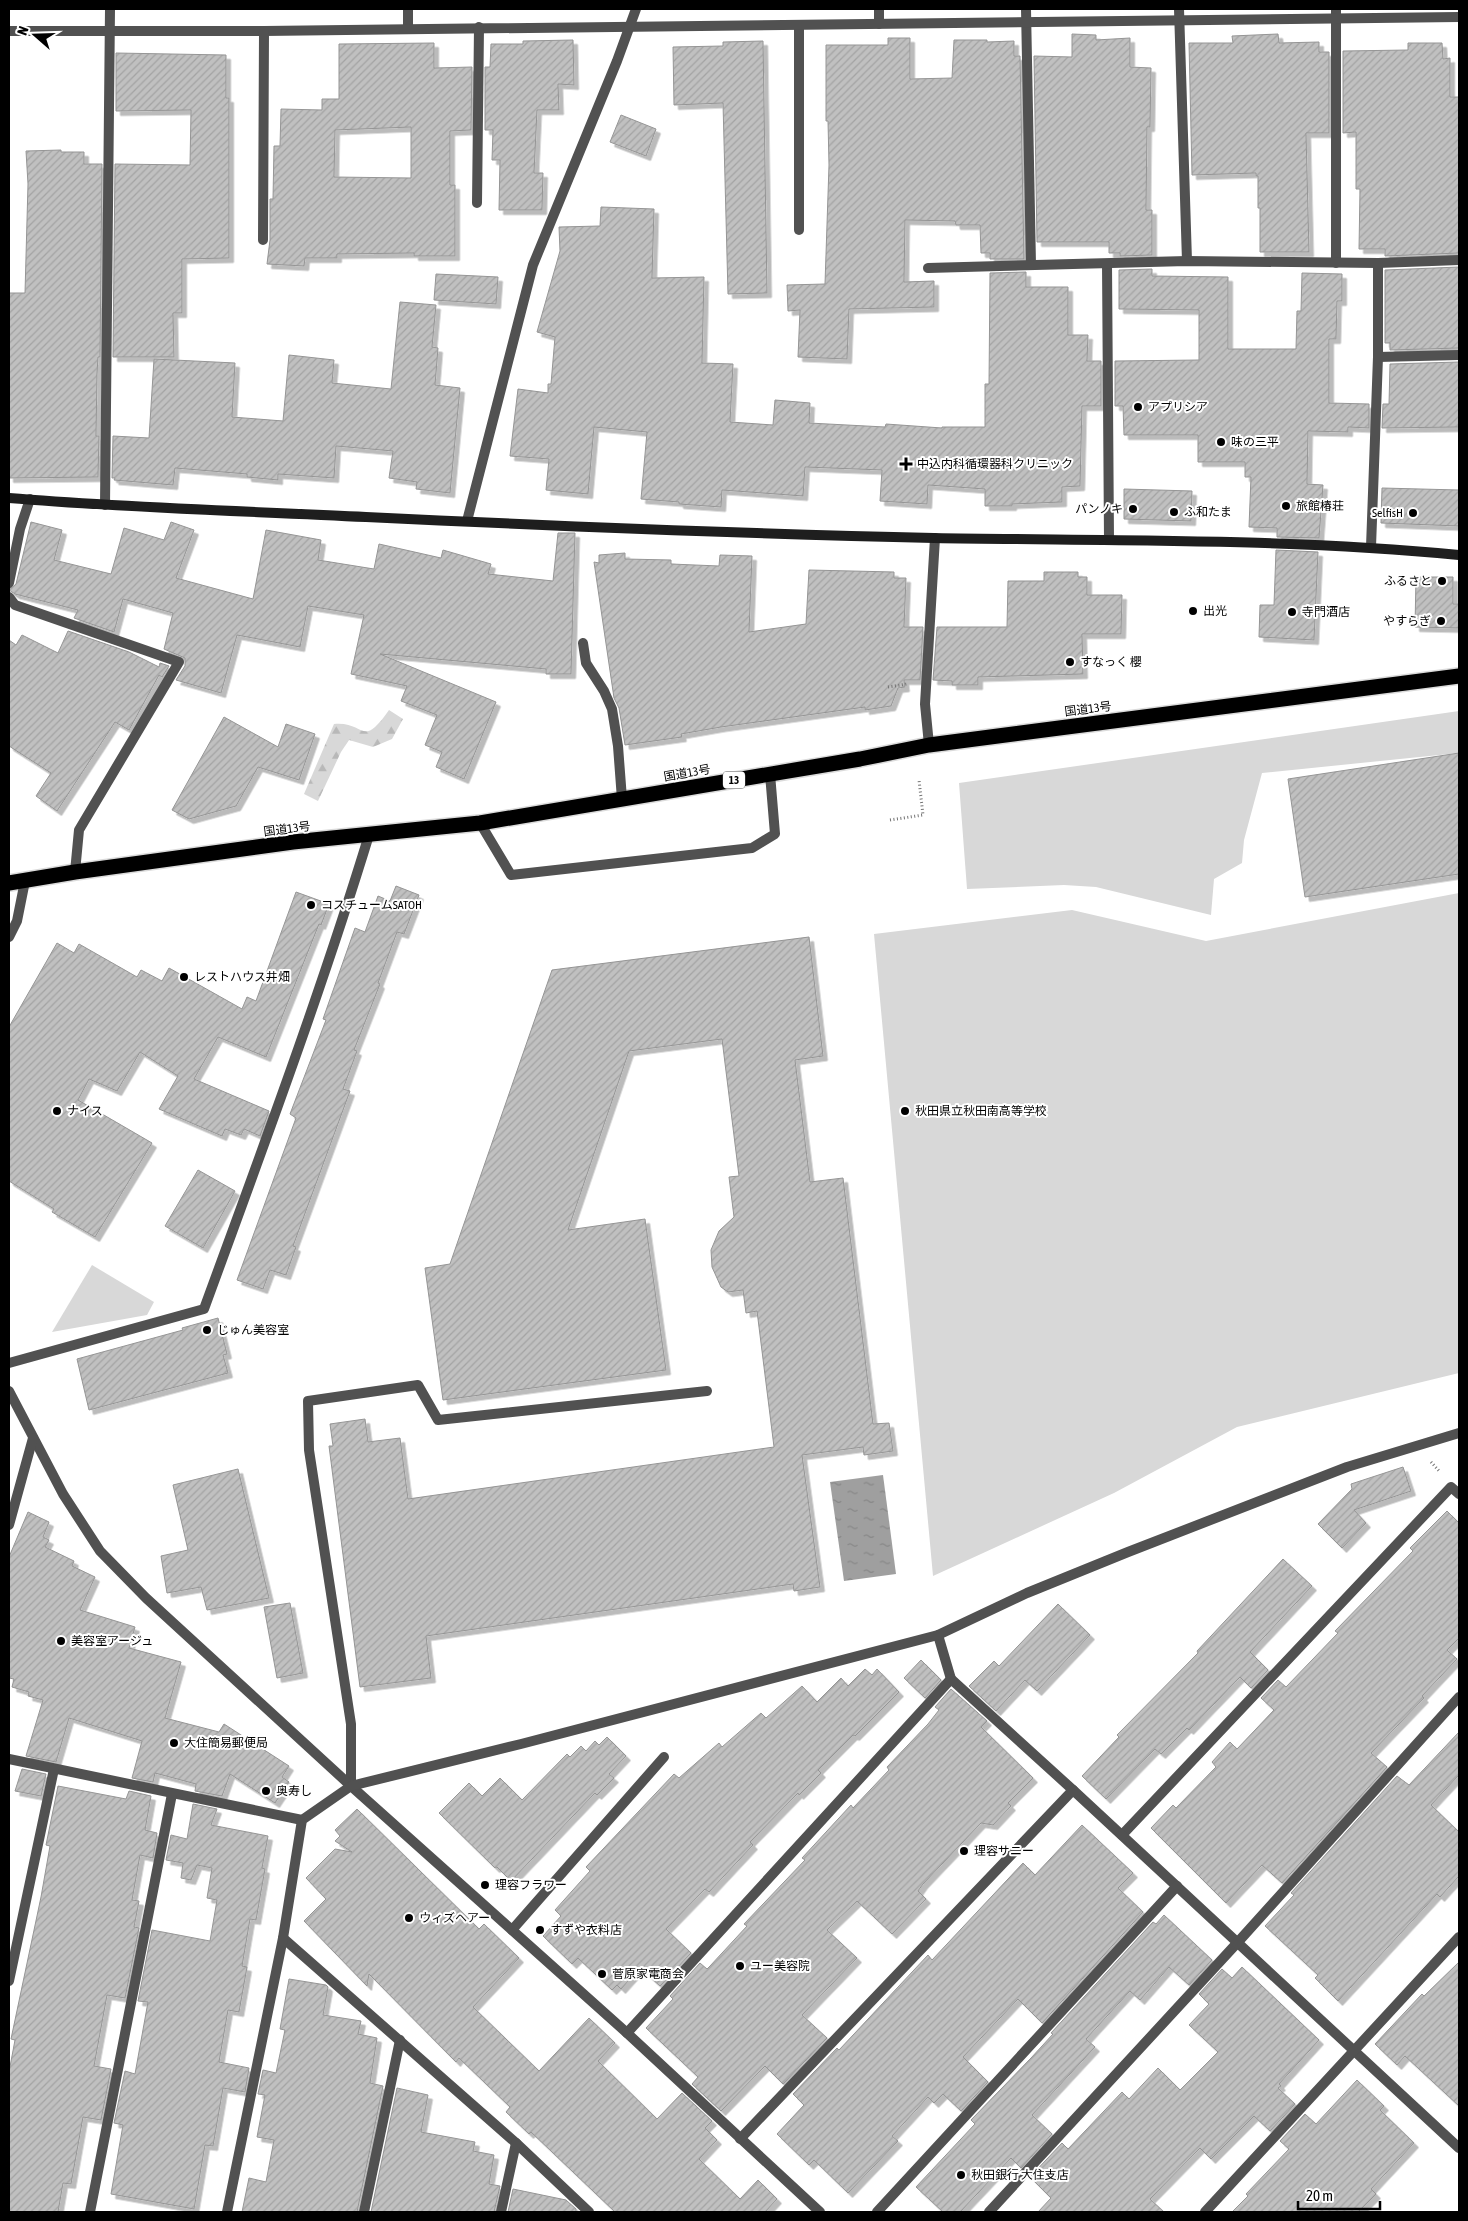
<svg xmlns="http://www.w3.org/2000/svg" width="1468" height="2221" font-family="'Asap Condensed','Noto Sans JP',sans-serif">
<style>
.green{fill:#d8d8d8}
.forest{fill:url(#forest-firs)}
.water{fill:url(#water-ripples)}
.building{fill:url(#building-hatch);stroke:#959595;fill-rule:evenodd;filter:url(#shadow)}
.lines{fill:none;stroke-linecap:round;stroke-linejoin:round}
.highway-casing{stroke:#dbdbdb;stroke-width:18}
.path{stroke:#737373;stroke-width:3;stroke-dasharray:1 2.5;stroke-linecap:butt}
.lane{stroke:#515151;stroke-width:10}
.street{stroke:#515151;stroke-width:10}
.secondary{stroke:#1e1e1e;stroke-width:10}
.highway{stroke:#000;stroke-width:15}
.poi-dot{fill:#000;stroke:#fff;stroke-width:2}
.labels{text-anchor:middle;stroke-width:4;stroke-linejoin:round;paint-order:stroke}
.shield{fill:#fff;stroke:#4c4c4c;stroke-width:1}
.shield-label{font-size:11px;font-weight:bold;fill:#000}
.poi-label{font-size:12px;fill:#000;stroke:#fff;text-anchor:start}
.street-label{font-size:12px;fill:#000;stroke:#fff}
</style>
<defs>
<pattern id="forest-firs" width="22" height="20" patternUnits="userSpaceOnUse" patternTransform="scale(1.25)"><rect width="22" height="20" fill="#d8d8d8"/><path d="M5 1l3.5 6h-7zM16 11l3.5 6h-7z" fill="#b8b8b8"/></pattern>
<pattern id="water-ripples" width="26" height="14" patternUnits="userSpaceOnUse" patternTransform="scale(1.25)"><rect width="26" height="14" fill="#9f9f9f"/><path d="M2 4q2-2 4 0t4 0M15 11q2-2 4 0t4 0" fill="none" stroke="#878787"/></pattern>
<pattern id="building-hatch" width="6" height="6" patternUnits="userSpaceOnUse" patternTransform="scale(1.25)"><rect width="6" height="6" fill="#c0c0c0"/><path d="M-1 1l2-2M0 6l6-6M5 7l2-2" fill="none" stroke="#a3a3a3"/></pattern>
<filter id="shadow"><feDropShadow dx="4.5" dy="4.5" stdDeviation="0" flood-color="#0004"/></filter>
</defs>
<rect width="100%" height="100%" fill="#fff"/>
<g class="green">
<path d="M1459,711V753L1262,773L1244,840L1242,863L1214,879L1211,915L1096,887L1064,885L967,889L959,783Z"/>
<path d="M1459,893V1373L1237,1427L1114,1493L933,1576L874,934L1072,910L1206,941Z"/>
<path d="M92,1265L154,1302L147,1315L52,1332Z"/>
</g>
<path class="forest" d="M389,710L403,719L392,739L373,747L349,740L341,752L318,801L304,794L334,724C366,721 361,750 389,710Z"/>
<path class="water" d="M883,1475L896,1574L844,1581L830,1482Z"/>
<g class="building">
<path d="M1072,34L1096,35V40L1130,38V67L1151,68L1150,127H1147L1146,210H1152V255L1120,256V253H1109V242H1037L1034,56L1072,57Z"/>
<path d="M1278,34L1279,43L1319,42V52H1329V133H1306L1309,252H1260V208H1258V176H1256V173L1192,175L1189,43H1233L1232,36Z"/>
<path d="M888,38H910V79L952,78L954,40H987V42L1014,41V56H1020L1024,259H990V253H981L980,225H956L955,221L905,220L904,282L934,281V307L849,309L847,359L798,357L800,310L788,311L787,285L825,284L829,165L828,121H826V45H888Z"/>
<path d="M573,40L574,85L558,84L559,110H537L534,173H543L542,210H499L500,160H492L493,130H485V67H490L491,44H523V41Z"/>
<path d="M763,41L767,293L728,294L723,103L674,105L673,47L723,46V42Z"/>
<path d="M434,43V68L472,67L471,130L450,131V185H455V256H414V253L337,254V258H305L304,266L267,264L270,240V199H273L274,146H280L281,109L322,110V99H339V44ZM411,127V178L334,177L335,130Z"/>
<path d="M1408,43H1442L1443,59L1450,58V97H1459V253L1385,256V249H1359L1360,189H1356V132L1343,133V51L1408,50Z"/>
<path d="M116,53L226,55V98H229V258L182,259V313H173L174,357H113L115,164L190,165L191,110L116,111Z"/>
<path d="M621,115L656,129L646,156L610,142Z"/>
<path d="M61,150V152H84V164H102L100,357H98L97,374L96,436H99L98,477L9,478V293H25L28,184L26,151Z"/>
<path d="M601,207L654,209L652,278L704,277L702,363L733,364L730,422L773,425L775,400L810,403L809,423L885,427L886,424L942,428V427H985V384H989L990,273L1026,272V287H1068V335H1088L1087,361H1101V406H1082L1080,486L1062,487V502L1012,504V506H985V489L928,485L927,504L880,501L882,470L805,467L803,496L722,490L721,507L679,504V502L641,499L647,432L594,427L588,494L546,490L549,459L510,456L518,389L548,393V384H551L555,337L537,332L560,251L559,227L600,226Z"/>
<path d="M1459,267V348L1390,350V343H1385V270Z"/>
<path d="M1152,269V276L1228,277V349H1296L1297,311H1301L1302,273L1342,274V301H1337L1336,339H1329V403L1369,404V428L1348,427V432L1308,431L1307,484L1323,485L1319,538L1277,537V528L1249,527L1251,477H1245V462H1198V435H1124L1123,406H1115V361L1199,360V310L1119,309V270Z"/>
<path d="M436,274L498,277L496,304L434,300Z"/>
<path d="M400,302L436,305L432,347L438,348L435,385L460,388L450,493L416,489L417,482L389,478L393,451L336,446L334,478L278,474V480L247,477V474L175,468L173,485L114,480L115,478H112L113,436L149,438L154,359L235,363L232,417L283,421L289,355L334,360L332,383L391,389Z"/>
<path d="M1459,362V427L1382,428L1383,404H1389L1390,364Z"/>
<path d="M1382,488L1459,490V526L1381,523Z"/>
<path d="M1124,489L1192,491L1191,521L1124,519Z"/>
<path d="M31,522L62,530L54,560L111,574L124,528L164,540L171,522L194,530L176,578L253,599L266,530L321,540L318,560L374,569L379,544L441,558L443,550L491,564L488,574L553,581L558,533H575L571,674H546V669L380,654L496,702L464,779L436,767L442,752L425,745L437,715L401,701L407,686L351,674L364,615L308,606L300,647L237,635L221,693L176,680L185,666V658L164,649L173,613L123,599L114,632L74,618L78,610L15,594L9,590L16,584Z"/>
<path d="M1276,550L1318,552L1314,640L1259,637L1260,605H1274Z"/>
<path d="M625,553V559L671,560V564L719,566L720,555L752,556L749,632L806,624L809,570L894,572V578H906L904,627H923L920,680H904L905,687L898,688L891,706L865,710V707L721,727L681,734L682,737L625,745L619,708L614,698L594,562L599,563V555Z"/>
<path d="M1044,572H1078V577H1087V595H1122L1121,634H1082L1083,674L978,677V685H952V681L933,680L937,627H1007L1008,581H1044Z"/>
<path d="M1416,577H1453V604H1459V628L1415,627Z"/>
<path d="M68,631L129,652L159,667L160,663L169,666L162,677L159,675L129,730L115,722L57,811L36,796L51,773L9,746V640L16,645L22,635L58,653Z"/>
<path d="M224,717L278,747L286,724L315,734L299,780L258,767L236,806L189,819L172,810Z"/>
<path d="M1459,753V874L1305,897L1288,779Z"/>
<path d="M396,886L419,895L404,934L397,932L378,983L380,984L354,1050L357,1051L343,1089L350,1091L293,1246L296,1247L286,1275L270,1270L263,1289L237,1280L296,1118L290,1114L326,1020L323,1019L355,928L365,932L378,896L390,901Z"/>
<path d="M296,892L329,904L321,925L319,924L266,1057L218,1037L194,1079L269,1111L260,1136L244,1129L241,1135L225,1129L222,1136L159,1109L178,1076L140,1052L117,1091L89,1079L78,1100L152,1143L95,1237L52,1212L54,1209L9,1181V1027L57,943L74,953L79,944L137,977L141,970L162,981L169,968L242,1009L247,997L256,1001Z"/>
<path d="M809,937L823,1056L795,1060L810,1182L843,1178L873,1424L889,1423L893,1451L864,1455L863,1447L802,1455L820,1587L794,1591L793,1584L426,1636L431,1678L360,1687L329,1446H333L330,1424L365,1419L368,1442L400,1438L408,1499L774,1447L757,1311L746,1313L743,1290L728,1292L721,1287L712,1267L711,1250L719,1231L734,1217L729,1177L739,1176L722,1039L629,1051L568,1230L645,1219L666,1370L443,1400L425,1268L450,1264L552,970Z"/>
<path d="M198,1170L235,1191L203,1248L165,1226Z"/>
<path d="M218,1318L227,1354L223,1355L228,1373L89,1410L77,1359L183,1330L182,1328Z"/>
<path d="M1403,1467L1411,1491L1354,1510L1366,1523L1342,1548L1318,1524L1352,1489L1351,1484Z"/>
<path d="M238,1469L269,1598L207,1610L201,1587L167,1593L161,1556L188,1550L173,1485Z"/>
<path d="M1447,1511L1459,1523V1638L1447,1650L1457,1659L1422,1696L1424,1698L1371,1753L1387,1767L1282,1883L1262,1865L1226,1903L1151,1828L1173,1805L1176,1808L1216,1767L1212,1762L1230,1742L1237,1749L1274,1710L1261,1698L1278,1680L1286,1687L1338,1633L1335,1631L1413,1551L1410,1548Z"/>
<path d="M28,1512L49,1522L43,1537L49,1540L45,1547L74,1561L72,1566L95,1577L80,1610L135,1627L129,1648L181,1662L165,1718L219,1732L224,1724L289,1766L282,1777L289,1782L275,1803L230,1774L222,1796L195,1791L196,1784L155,1773L153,1782L132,1778L142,1741L69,1718L56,1762L26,1756L43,1700L28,1696L29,1692L12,1687L14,1679L9,1678V1557Z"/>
<path d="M1283,1559L1312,1586L1250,1652L1268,1670L1251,1688L1240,1677L1189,1730L1187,1728L1161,1754L1155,1749L1106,1799L1082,1776L1119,1737L1117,1735L1198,1653L1197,1651Z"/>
<path d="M290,1603L303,1673L277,1678L264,1607Z"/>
<path d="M1058,1604L1090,1635L1037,1691L1025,1680L996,1711L969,1686L994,1661L999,1666Z"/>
<path d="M921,1660L941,1680L925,1698L904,1678Z"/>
<path d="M865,1669L872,1675L877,1669L899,1692L855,1736L853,1735L818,1770L821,1773L799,1795L798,1793L750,1842L753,1845L709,1892L705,1889L666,1929L691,1953L660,1986L640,1968L621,1989L617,1985L612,1990L578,1958L572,1964L543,1936L561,1916L555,1910L590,1871L586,1867L674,1774L679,1778L719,1743L722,1747L761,1713L766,1718L802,1686L817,1702L841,1678L848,1686Z"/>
<path d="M951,1689L987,1721L981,1727L1033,1778L1008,1803L1011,1806L993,1825L981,1823L923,1884L918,1891L926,1899L892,1934L857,1901L827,1930L857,1958L802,2015L827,2038L783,2084L765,2066L721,2111L692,2084L698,2077L646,2028L673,1999L670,1996L700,1963L707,1969L710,1966L747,1926L744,1924L805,1860L802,1858L851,1805L853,1808L889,1770L887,1767L928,1724L939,1710L935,1707Z"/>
<path d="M1459,1732V1775L1431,1805L1459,1832V1876L1440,1897L1437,1894L1338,2001L1315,1978L1318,1975L1265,1926L1294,1895L1291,1893L1397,1776L1409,1785Z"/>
<path d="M607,1737L626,1756L609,1774L614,1778L597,1795L595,1793L511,1881L497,1867L495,1868L439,1813L469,1783L482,1796L500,1778L522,1800L567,1754L570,1757L581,1746L586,1751L595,1741L599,1745Z"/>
<path d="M22,1769L46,1774L41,1796L15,1791Z"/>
<path d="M58,1786L126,1799L129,1791L151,1796L145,1830L157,1833L153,1858L140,1855L132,1900L139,1901L134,1927L139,1928L125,1998L107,1995L94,2066L111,2069L101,2120L83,2117L71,2184L63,2183L58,2212H9V2072L15,2040L11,2039L41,1897L50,1846L46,1845Z"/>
<path d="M193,1804L217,1809L211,1825L268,1836L262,1868L265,1869L256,1920L250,1919L242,1966L247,1967L239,2012L228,2010L219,2062L249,2068L245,2092L223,2088L213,2146L205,2145L194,2209L111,2194L123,2125L114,2123L125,2071L135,2074L148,2002L138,2001L152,1930L210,1941L217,1900L207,1898L212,1868L197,1865L191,1880L181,1878L183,1863L166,1860L171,1835L187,1839Z"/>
<path d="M357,1809L479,1929L484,1924L519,1958L473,2007L539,2071L589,2018L615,2043L598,2061L657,2119L682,2093L712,2121L705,2128L717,2140L699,2159L740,2199L758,2180L777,2199L765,2212H615L531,2132L529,2134L506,2112L510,2107L459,2058L456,2062L369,1974L367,1986L304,1921L326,1899L306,1878L335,1849L352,1852L335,1841L340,1836L335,1830Z"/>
<path d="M1082,1825L1133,1873L1118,1888L1143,1912L1042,2023L1018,1999L963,2057L988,2082L961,2111L943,2094L934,2103L928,2097L892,2136L898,2141L848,2193L814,2160L809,2165L777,2134L804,2105L793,2094L837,2048L839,2050L928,1955L932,1960L1023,1863L1035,1875Z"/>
<path d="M1164,1915L1212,1960L1189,1985L1169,1967L1140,2000L1130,1991L1086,2039L1095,2047L1032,2115L1052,2134L1021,2168L1011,2158L960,2212H943L916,2187L975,2124L971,2120L1031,2058L1053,2034L1051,2033L1153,1922L1156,1924Z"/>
<path d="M1459,1962V2106L1405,2056L1397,2065L1375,2044L1422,1994L1424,1996Z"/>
<path d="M1242,1967L1319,2040L1279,2084L1281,2086L1278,2088L1295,2104L1270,2131L1254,2116L1211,2159L1200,2148L1150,2199L1164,2212H1038L1051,2198L1030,2177L1062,2143L1068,2149L1122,2092L1129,2099L1158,2068L1180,2090L1218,2052L1189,2025L1209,2004L1199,1994L1222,1969L1232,1978Z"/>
<path d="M289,1979L326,1985L328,1987L323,2015L361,2021L358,2034L377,2038L370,2083L383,2086L357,2212H242L249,2178L266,2182L274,2140L257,2137L265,2095L258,2094L263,2070L276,2073L285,2030L280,2029Z"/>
<path d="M1357,2080L1384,2106L1380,2110L1414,2143L1371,2189L1376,2194L1358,2212H1232L1248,2196L1246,2194L1289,2149L1280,2141L1305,2114L1316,2124Z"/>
<path d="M397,2088L428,2095L421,2132L475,2142L473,2151L494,2155L489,2184L500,2186L494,2212H371Z"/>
<path d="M513,2189L566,2200L576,2209V2212H508Z"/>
</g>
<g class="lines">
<g class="highway-casing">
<path id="highway" d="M9,883L75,872L293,842L480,823L860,759L929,745L1459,676"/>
</g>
<g class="path">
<path d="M888,687L907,684"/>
<path d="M890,820L923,815L919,780"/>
<path d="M1431,1462L1440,1472"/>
</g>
<g class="lane">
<path d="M583,643L586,663L604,691L612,709L618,746L622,799"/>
<path d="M480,823L511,875L752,848L775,834L770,774"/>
<path d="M351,1786V1724L309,1450L308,1401L418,1385L438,1420L707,1391"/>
</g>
<g class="street">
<path d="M408,9V29"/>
<path d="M1026,9L1031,265"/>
<path d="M1179,9L1187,261"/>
<path d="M1336,9V263"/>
<path d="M879,24V9"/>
<path d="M799,25V230"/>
<path d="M9,31H264L1459,17"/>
<path d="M477,203L479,27"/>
<path d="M263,240L264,31"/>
<path d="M1107,264L1109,539"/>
<path d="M928,268L1187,261L1378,263L1459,260"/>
<path d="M1378,357L1459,355"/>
<path d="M105,505L110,9"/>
<path d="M467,521L533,265L617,61L636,9"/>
<path d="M1371,547L1378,357V263"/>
<path d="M9,583L20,529L30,499"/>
<path d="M9,597L15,605L179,662L79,830L75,872"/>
<path d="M929,745L925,704L935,538"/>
<path d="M9,937L17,921L25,881"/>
<path d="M9,1363L204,1309C261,1153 320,995 369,835"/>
<path d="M9,1391L63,1494L100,1551L146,1598L351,1786L627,2033L820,2212"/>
<path d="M9,1525L33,1438"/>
<path d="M938,1635L951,1679"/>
<path d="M9,1759L302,1820"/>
<path d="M1122,1835L1451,1487L1459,1494"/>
<path d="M512,1930L664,1757"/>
<path d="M283,1938L516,2143L589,2212"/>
<path d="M9,1981L54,1769"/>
<path d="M627,2033L951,1679L1073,1790"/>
<path d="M740,2139L1073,1790L1459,2148"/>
<path d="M90,2212L172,1794"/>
<path d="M227,2212L283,1938L302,1820L351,1786L521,1744L938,1635L1027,1593L1128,1552L1347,1467L1459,1433"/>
<path d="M364,2212L400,2040"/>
<path d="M501,2212L516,2143"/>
<path d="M877,2212L1177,1886"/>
<path d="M989,2212L1238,1942L1459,1697"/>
<path d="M1205,2212L1459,1937"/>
</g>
<path class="secondary" d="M9,498C127,508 247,511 366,517C555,526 745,534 934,538C1110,541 1285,538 1459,555"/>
<use href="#highway" class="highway"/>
</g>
<g class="poi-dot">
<circle cx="1138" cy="407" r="5"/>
<circle cx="1221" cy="442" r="5"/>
<path d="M903.5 456.5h5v5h5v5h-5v5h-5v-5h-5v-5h5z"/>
<circle cx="1286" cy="506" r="5"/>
<circle cx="1133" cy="509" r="5"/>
<circle cx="1174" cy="512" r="5"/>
<circle cx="1413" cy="513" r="5"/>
<circle cx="1442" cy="581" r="5"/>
<circle cx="1193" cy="611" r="5"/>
<circle cx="1292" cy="612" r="5"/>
<circle cx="1441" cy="621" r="5"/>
<circle cx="1070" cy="662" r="5"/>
<circle cx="311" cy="905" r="5"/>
<circle cx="184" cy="977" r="5"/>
<circle cx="57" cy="1111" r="5"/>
<circle cx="905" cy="1111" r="5"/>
<circle cx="207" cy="1330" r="5"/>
<circle cx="61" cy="1641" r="5"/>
<circle cx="174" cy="1743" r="5"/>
<circle cx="266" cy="1791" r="5"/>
<circle cx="964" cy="1851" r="5"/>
<circle cx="485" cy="1885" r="5"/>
<circle cx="409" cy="1918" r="5"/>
<circle cx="540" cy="1930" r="5"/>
<circle cx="740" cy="1966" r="5"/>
<circle cx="602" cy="1974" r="5"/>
<circle cx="961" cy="2175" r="5"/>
</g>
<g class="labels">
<rect class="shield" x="723" y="771.5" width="22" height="17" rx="4"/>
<g class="shield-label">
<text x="734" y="784">13</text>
</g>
<g class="poi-label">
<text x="1148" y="411">アプリシア</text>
<text x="1231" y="446">味の三平</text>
<text x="917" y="468">中込内科循環器科クリニック</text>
<text x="1296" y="510">旅館椿荘</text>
<text x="1123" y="513" text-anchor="end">パンノキ</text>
<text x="1184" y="516">ふ和たま</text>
<text x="1403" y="517" text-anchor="end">SelfisH</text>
<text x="1432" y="585" text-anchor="end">ふるさと</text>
<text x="1203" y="615">出光</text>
<text x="1302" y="616">寺門酒店</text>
<text x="1431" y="625" text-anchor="end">やすらぎ</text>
<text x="1080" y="666">すなっく 櫻</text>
<text x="321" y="909">コスチュームSATOH</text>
<text x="194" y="981">レストハウス井畑</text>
<text x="67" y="1115">ナイス</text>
<text x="915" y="1115">秋田県立秋田南高等学校</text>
<text x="217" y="1334">じゅん美容室</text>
<text x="71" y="1645">美容室アージュ</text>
<text x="184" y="1747">大住簡易郵便局</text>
<text x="276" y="1795">奥寿し</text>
<text x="974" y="1855">理容サニー</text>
<text x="495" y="1889">理容フラワー</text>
<text x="419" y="1922">ウィズヘアー</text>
<text x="550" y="1934">すずや衣料店</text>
<text x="750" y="1970">ユー美容院</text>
<text x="612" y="1978">菅原家電商会</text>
<text x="971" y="2179">秋田銀行 大住支店</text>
</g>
<g class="street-label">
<text transform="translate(1088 709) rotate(-7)" y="4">国道13号</text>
<text transform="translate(687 773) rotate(-10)" y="4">国道13号</text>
<text transform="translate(287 829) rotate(-7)" y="4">国道13号</text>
</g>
</g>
<rect width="1468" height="2221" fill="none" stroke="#000000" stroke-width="20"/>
<g transform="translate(35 35) rotate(290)" stroke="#ffffff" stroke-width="4" paint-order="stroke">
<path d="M0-4L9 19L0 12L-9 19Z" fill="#000000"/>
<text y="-8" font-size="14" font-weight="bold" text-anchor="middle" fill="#000000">N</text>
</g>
<path d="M1298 2201v8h82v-8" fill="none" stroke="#000000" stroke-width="2.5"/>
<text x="1306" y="2201" font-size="15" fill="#000000" stroke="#ffffff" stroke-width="4" paint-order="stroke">20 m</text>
</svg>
